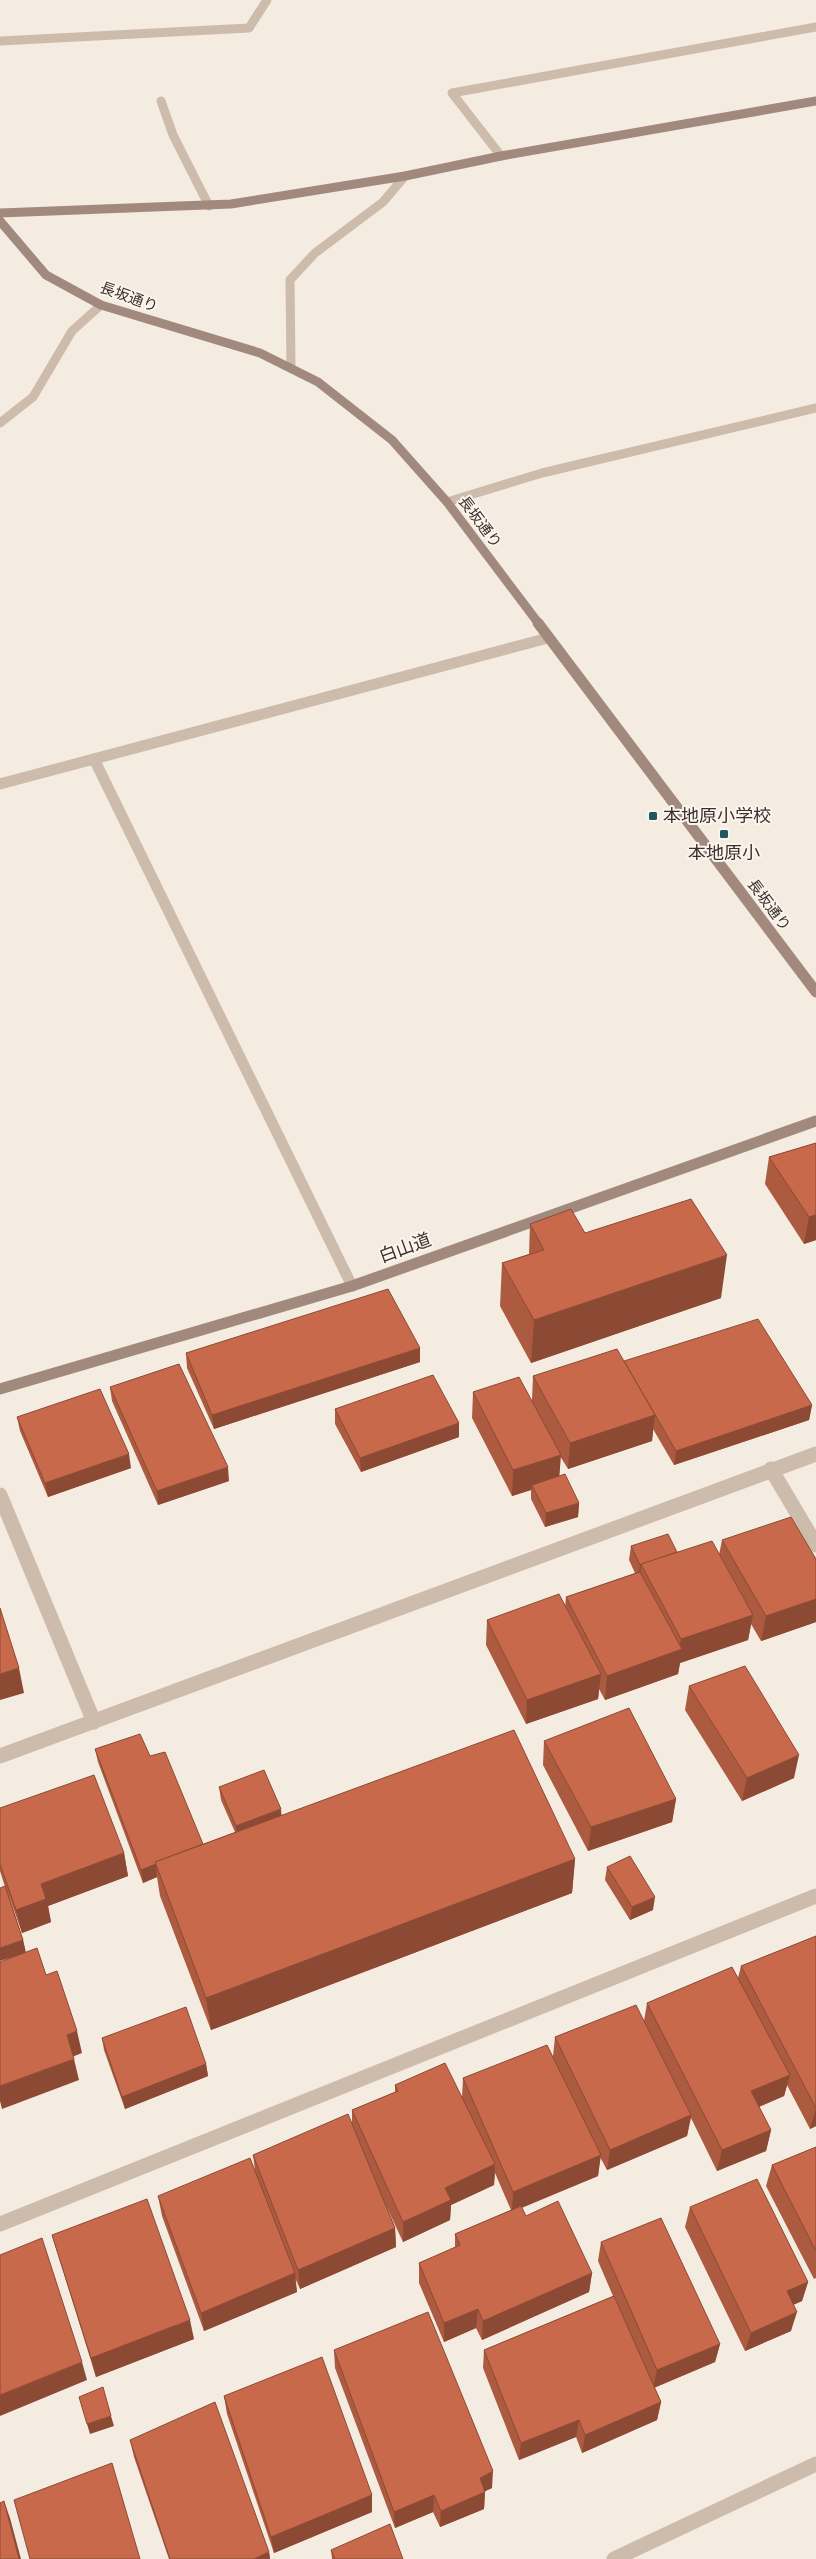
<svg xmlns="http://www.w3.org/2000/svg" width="816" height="2559" font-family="'PT Sans Narrow','Noto Sans JP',sans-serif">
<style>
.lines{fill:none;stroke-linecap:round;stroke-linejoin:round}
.street-far2{stroke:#cdbbac;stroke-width:9}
.street-far1{stroke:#cdbbac;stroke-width:11}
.street{stroke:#cdbbac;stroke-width:15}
.secondary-far1{stroke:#a18a7d;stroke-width:9}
.secondary{stroke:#a18a7d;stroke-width:11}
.wall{fill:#ac5a40}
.shaded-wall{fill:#8c4a34}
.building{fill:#c8694b;stroke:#8c4a34}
.poi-dot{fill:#1f5a5e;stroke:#fbf5ee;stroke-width:2}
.labels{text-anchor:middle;stroke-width:4;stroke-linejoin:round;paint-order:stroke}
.far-street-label{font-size:15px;fill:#3b302b;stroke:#fbf5ee}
.poi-label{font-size:18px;fill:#3b302b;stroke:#fbf5ee;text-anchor:start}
.street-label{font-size:18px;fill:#3b302b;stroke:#fbf5ee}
</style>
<rect width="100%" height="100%" fill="#f4ebe1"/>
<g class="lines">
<g class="street-far2">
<path d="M0,41L249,28L267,0"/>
<path d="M161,101L173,135L209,206"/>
<path d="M501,156L452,93L816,27"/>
<path d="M291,368L290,280L315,253L383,202L405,176"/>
<path d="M0,423L33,397L72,331L101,305"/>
<path d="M447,502L542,473L816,408"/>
</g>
<g class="street-far1">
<path d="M94,759L352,1286"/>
<path d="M0,784L548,638"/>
</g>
<g class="street">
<path d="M771,1469L816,1545"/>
<path d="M0,1495L94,1722"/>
<path d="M0,1756L816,1454"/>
<path d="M0,2224L816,1896"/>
<path d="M614,2559L816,2464"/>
</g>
<g class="secondary-far1">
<path d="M0,213L231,204L405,176L501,156L816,101"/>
<path d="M0,221L46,275L101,305L260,353L318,382L392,440L447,502L539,624"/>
</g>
<g class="secondary">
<path d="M538,623L816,992"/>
<path d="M0,1389L352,1286L816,1121"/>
</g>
</g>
<g class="wall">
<path d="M816,1143V1240L804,1244L765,1184L769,1157Z"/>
<path d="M530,1224L585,1233L721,1298L531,1363L500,1306L502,1263L529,1254Z"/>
<path d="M186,1353L420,1362L214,1429L187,1368Z"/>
<path d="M624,1362L812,1405L809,1420L674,1465L653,1429L652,1441L568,1469L560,1456L559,1476L579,1503L578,1517L545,1527L531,1499V1490L512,1496L472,1418L473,1392L532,1400L533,1376Z"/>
<path d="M110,1387L229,1481L158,1505L112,1401Z"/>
<path d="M335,1409L459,1423V1437L361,1472L335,1424Z"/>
<path d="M17,1417L131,1468L48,1497L20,1431Z"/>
<path d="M722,1540L816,1559V1622L761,1641L751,1624L748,1640L680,1663L678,1674L605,1700L599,1689L598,1699L526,1724L486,1645L487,1620L565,1607L566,1597L635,1573L629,1560L631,1546L677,1552L719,1555Z"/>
<path d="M689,1686L794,1778L742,1801L685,1710Z"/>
<path d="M544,1741L676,1799L672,1822L588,1851L543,1765Z"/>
<path d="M95,1749L203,1844L235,1832L221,1800L219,1787L282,1815L575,1859L572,1893L211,2030L160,1896L157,1877L143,1883L98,1762Z"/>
<path d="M0,1808L124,1853L128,1876L48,1906L51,1922L22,1933L7,1890L23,1940L26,1953L0,1871Z"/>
<path d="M607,1867L653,1910L630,1920L605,1880Z"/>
<path d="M816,1936V2126L810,2129L787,2085L784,2096L759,2107L771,2130L766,2151L717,2171L691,2118L687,2136L607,2170L600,2157L598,2176L522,2207L526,2216L592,2273L589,2292L482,2340L476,2328L444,2342L419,2283V2263L455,2248V2234L511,2210L495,2173L494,2185L451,2205L450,2220L403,2242L383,2199L395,2228L396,2247L300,2289L295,2278L297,2292L204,2331L162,2216L158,2196L255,2170L253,2155L352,2125V2110L395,2092V2085L462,2097L463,2078L553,2056L555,2037L644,2021L647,2003L738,1978L741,1966Z"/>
<path d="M102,2038L206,2064L208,2076L125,2109L104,2050Z"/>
<path d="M816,2147V2278L814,2279L766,2186L772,2165Z"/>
<path d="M690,2207L808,2282L802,2301L793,2305L791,2331L745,2351L685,2227Z"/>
<path d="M52,2235L194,2339L96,2377Z"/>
<path d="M601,2242L720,2344L715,2362L654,2388L661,2402L657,2420L582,2453L576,2437L519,2460L483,2368L484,2350L613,2296L598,2261Z"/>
<path d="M334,2350L492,2488L485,2491L484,2509L440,2527L433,2512L395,2528L335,2368Z"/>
<path d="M224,2396L372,2495V2512L274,2553L227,2414Z"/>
<path d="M130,2440L269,2552L270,2559H169L134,2457Z"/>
<path d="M331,2550L403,2559H332Z"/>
</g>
<g class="shaded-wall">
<path d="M816,1215V1240L804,1244L809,1217Z"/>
<path d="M727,1255L721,1298L531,1363L534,1320Z"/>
<path d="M420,1348V1362L214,1429L212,1415Z"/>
<path d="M812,1405L809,1420L674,1465L676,1451Z"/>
<path d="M655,1415L652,1441L568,1469L570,1443Z"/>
<path d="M459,1423V1437L361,1472L360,1458Z"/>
<path d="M129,1454L131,1468L48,1497L45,1483Z"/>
<path d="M561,1455L559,1481L532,1485L531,1490L512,1496L513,1470Z"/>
<path d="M228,1467L229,1481L158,1505L157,1491Z"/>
<path d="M579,1503L578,1517L545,1527L546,1513Z"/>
<path d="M641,1564L640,1578L638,1579L640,1565Z"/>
<path d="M816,1599V1622L761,1641L766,1616Z"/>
<path d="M753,1615L748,1640L680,1663L678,1674L605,1700L607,1676L679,1650L681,1639Z"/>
<path d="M19,1668L24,1693L0,1700V1674Z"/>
<path d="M601,1674L598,1699L526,1724L527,1700Z"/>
<path d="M799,1755L794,1778L742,1801L747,1778Z"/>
<path d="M676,1799L672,1822L588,1851L591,1827Z"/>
<path d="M281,1809L282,1822L237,1839L236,1826Z"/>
<path d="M124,1853L128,1876L48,1906L51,1922L22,1933L16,1910L41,1884Z"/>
<path d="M575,1859L572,1893L211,2030L206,1998Z"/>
<path d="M156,1864L157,1877L143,1883L141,1870Z"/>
<path d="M655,1897L653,1910L630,1920L632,1907Z"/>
<path d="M23,1940L26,1953L0,1961V1948Z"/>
<path d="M77,2031L82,2053L72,2057L67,2035Z"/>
<path d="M74,2059L79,2080L2,2109L0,2101V2086Z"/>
<path d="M206,2064L208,2076L125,2109L122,2097Z"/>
<path d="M790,2075L784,2096L746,2112L751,2091Z"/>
<path d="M816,2108V2126L810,2129Z"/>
<path d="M691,2115L687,2136L607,2170L610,2150Z"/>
<path d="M771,2130L766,2151L717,2171L722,2150Z"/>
<path d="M601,2155L598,2176L512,2212L513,2192Z"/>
<path d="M495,2164L494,2185L451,2205L450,2220L403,2242V2222L445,2188Z"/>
<path d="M395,2228L396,2247L300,2289L298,2270Z"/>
<path d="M295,2273L297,2292L204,2331L201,2313Z"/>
<path d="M592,2273L589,2292L482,2340L483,2321Z"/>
<path d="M808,2282L802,2301L781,2310L787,2291Z"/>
<path d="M478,2309L476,2328L444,2342V2323Z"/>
<path d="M797,2312L791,2331L745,2351L751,2333Z"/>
<path d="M190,2320L194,2339L96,2377L91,2358Z"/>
<path d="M720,2344L715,2362L653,2388L657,2370Z"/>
<path d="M82,2362L87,2380L0,2416V2395Z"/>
<path d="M661,2402L657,2420L582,2453L585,2435Z"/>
<path d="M111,2416L114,2426L90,2434L87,2424Z"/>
<path d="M579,2420L576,2437L519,2460L521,2443Z"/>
<path d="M493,2471L492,2488L479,2494L480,2478Z"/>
<path d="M485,2492L484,2509L440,2527L441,2511Z"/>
<path d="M372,2495V2512L274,2553L271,2537Z"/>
<path d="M434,2495L433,2512L395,2528L394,2512Z"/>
<path d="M4,2501L10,2518L21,2559H19Z"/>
<path d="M269,2552L270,2559H254Z"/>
</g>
<g class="building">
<path d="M816,1143V1215L809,1217L769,1157Z"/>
<path d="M691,1199L727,1255L534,1320L502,1263L544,1250L530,1224L571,1209L585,1233Z"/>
<path d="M388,1289L420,1348L212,1415L186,1353Z"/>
<path d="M758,1319L812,1405L676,1451L624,1361Z"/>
<path d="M617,1349L655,1415L570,1443L533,1376Z"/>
<path d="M179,1364L228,1467L157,1491L110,1387Z"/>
<path d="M433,1375L459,1423L360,1458L335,1409Z"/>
<path d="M519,1377L561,1455L513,1470L473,1392Z"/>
<path d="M100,1389L129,1454L45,1483L17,1417Z"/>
<path d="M565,1474L579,1503L546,1513L532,1485Z"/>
<path d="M791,1517L816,1559V1599L766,1616L722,1540Z"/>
<path d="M668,1534L677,1552L640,1565L631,1546Z"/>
<path d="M712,1541L753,1615L681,1639L641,1564Z"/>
<path d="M640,1572L682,1649L607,1676L566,1597Z"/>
<path d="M559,1594L601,1674L527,1700L487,1620Z"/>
<path d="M0,1608L19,1668L0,1674Z"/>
<path d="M745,1666L799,1755L747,1778L689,1686Z"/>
<path d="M629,1708L676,1799L591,1827L544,1741Z"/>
<path d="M514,1730L575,1859L206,1998L155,1862Z"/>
<path d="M140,1734L150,1756L165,1752L203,1844L155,1862L156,1864L141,1870L95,1749Z"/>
<path d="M264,1770L281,1809L236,1826L219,1787Z"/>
<path d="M94,1775L124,1853L41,1884L46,1899L16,1910L0,1864V1808Z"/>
<path d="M630,1856L655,1897L632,1907L607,1867Z"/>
<path d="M5,1886L23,1940L0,1948V1888Z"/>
<path d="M816,1936V2108L741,1966Z"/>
<path d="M37,1948L46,1975L57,1971L77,2031L67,2035L74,2059L0,2086V1962Z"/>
<path d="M732,1967L790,2075L751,2091L771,2130L722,2150L647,2003Z"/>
<path d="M636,2005L691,2115L610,2150L555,2037Z"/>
<path d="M186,2007L206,2064L122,2097L102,2038Z"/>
<path d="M547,2045L601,2155L513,2192L463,2078Z"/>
<path d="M445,2063L495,2164L445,2188L451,2200L403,2222L352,2110L398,2091L395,2085Z"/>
<path d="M348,2114L395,2228L298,2270L253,2155Z"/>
<path d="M816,2147V2251L772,2165Z"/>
<path d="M250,2158L295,2273L201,2313L158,2196Z"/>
<path d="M757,2179L808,2282L787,2291L797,2312L751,2333L690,2207Z"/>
<path d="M147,2199L190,2320L91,2358L52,2235Z"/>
<path d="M558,2201L592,2273L483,2321L478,2309L444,2323L419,2263L460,2245L455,2234L521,2206L526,2216Z"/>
<path d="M661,2218L720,2344L657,2370L601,2242Z"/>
<path d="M42,2238L82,2362L0,2395V2255Z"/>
<path d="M614,2296L661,2402L585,2435L579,2420L521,2443L484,2350Z"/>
<path d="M428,2312L493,2471L480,2478L485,2492L441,2511L434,2495L394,2512L334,2350Z"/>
<path d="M322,2357L372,2495L271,2537L224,2396Z"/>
<path d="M103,2387L111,2416L87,2424L79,2397Z"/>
<path d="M215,2402L269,2552L254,2559H170L130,2440Z"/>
<path d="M112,2463L140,2559H30L14,2500Z"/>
<path d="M4,2501L19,2559H0V2503Z"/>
<path d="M390,2524L403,2559H335L331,2550Z"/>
</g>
<g class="poi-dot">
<rect x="648" y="811" width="10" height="10" rx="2.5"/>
<rect x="719" y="829" width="10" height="10" rx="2.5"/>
</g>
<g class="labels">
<g class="far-street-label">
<text transform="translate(129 297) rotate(20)" y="5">長坂通り</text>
<text transform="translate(480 522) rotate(53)" y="5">長坂通り</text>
<text transform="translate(769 905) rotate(53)" y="5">長坂通り</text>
</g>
<g class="poi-label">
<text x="663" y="822">本地原小学校</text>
<text x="724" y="859" text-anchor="middle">本地原小</text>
</g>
<g class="street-label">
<text transform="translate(405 1248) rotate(-20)" y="6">白山道</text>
</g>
</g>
</svg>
